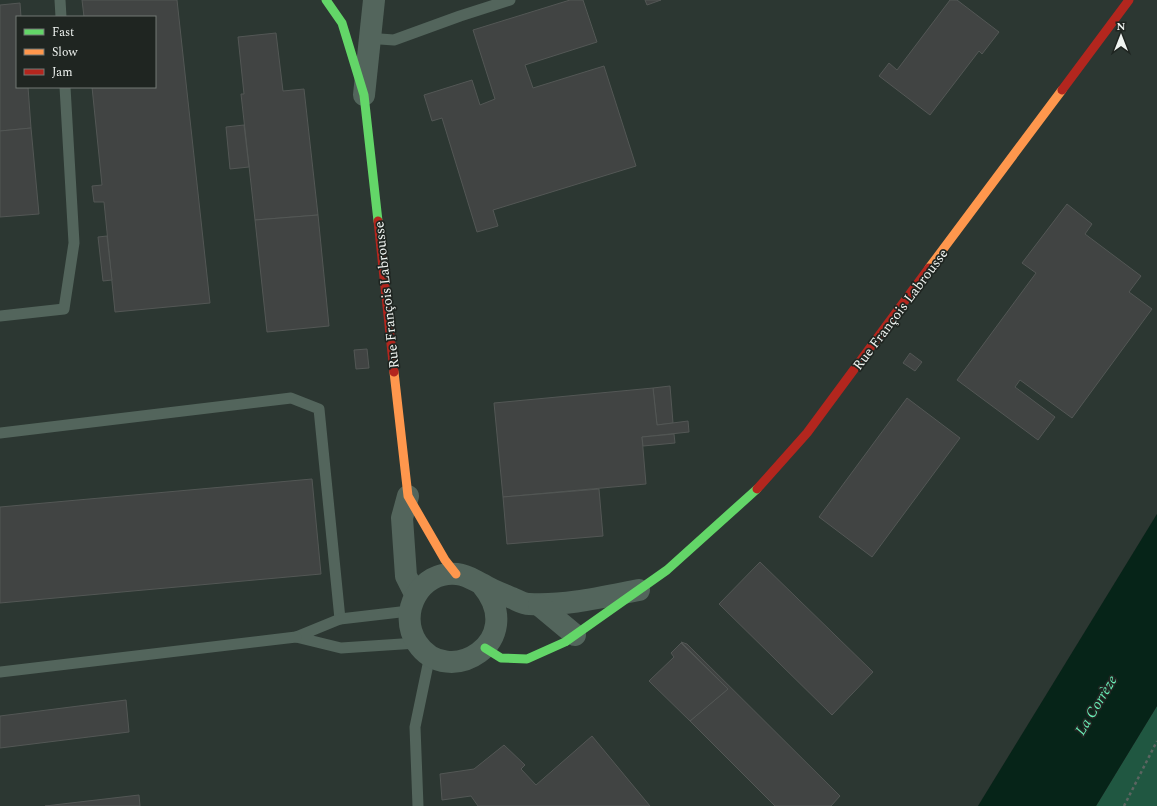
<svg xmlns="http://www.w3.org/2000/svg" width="1157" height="806" font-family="Spectral,serif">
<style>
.built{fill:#2c3732;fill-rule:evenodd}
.green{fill:#205741}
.water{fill:#062418}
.building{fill:#414443;stroke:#535755}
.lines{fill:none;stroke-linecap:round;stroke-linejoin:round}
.path{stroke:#5b6561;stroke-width:2.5;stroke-dasharray:3 3;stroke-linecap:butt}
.lane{stroke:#53655c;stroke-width:11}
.street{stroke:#53655c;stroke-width:22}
.fast{stroke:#63d668;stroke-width:9}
.slow{stroke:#ff974d;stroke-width:9}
.jam{stroke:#b3261e;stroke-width:9}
.labels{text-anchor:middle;stroke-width:3.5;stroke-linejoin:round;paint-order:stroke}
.street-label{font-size:14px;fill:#f0f4f1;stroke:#1f2521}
.water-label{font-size:15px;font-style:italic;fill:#69edb6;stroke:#1f2521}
</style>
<rect width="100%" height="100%" fill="#292d2b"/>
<path class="built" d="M0,0H1157V514L978,806H0ZM17,17H155V87H17Z"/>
<path class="green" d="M1157,706V806H1096L1104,793Z"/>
<path class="water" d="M1157,514V706L1096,806H978Z"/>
<g class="building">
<path d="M82,0H177L210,303L115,312L104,202H94L92,186L102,185L92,87H155V17H84Z"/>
<path d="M570,0H583L597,42L525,65L533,88L604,66L636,166L493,210L498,226L477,232L442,118L432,121L424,95L472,80L480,105L495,99L473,30Z"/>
<path d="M645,0H661L647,5Z"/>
<path d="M950,0H957L999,32L982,54L979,51L930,115L879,76L889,63L897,70Z"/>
<path d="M20,3L21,17H17V87H28L31,128L0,131V5Z"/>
<path d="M276,33L283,91L304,89L318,215L255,220L241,94H244L238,37Z"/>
<path d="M244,125L249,167L230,169L226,127Z"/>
<path d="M31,128L39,214L0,217V131Z"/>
<path d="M1067,204L1092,224L1085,234L1141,276L1129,292L1152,309L1072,418L1020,380L1015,387L1055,417L1038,440L957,380L1036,273L1022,263Z"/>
<path d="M318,215L329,326L267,332L255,220Z"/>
<path d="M107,236L112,280L103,281L98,237Z"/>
<path d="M367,349L369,368L356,369L354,350Z"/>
<path d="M910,353L922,362L915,371L903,363Z"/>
<path d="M670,386L673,423L657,425L653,388Z"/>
<path d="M653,388L657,425L688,421L689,432L642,437L646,484L503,497L494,403Z"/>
<path d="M907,398L960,438L872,557L819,517Z"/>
<path d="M674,434L675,443L643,446L642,437Z"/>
<path d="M312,479L321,574L0,603V507Z"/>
<path d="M599,489L603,536L507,544L503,497Z"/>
<path d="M760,562L873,672L832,715L719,604Z"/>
<path d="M681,642L687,644L840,796L831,806H775L690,721L728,689Z"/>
<path d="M681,643L728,689L690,721L649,681L674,657L671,653Z"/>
<path d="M126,700L129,732L0,748V716Z"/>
<path d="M592,736L650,806H478L471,796L442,800L440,774L474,769L504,745L525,765L521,769L536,785Z"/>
<path d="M139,795L140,806H45Z"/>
</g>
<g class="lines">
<path class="path" d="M1124,806L1157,741"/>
<g class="lane">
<path d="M60,0L61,17"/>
<path d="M366,38L394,40L460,16L510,0"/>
<path d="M0,316L64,309L74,243L65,87"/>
<path d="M0,433L291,398L319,409L340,619"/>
<path d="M409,611L340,619L296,637L341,648L417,643"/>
<path d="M0,672L296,637"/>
<path d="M418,806L415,727L430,655"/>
</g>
<g class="street">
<path d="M364,95L374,0"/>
<path d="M408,496L402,518L406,576L415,594"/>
<path d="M482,585C529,641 448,690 417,643C397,613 420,570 457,574C467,575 474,580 482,584C491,590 502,594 512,598C517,600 523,604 529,604C566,606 603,597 639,590"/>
<path d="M539,605L575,635"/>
</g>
<g class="fast">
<path d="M326,0L342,23L364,95L378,221"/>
<path d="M485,648L501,658L527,659L565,642L667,570L757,489"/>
</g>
<g class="slow">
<path d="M929,268L1062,90"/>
<path d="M394,372L408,496L445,560L456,574"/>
</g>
<g class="jam">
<path d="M1062,90L1129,0"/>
<path d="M378,221L394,372"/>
<path d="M757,489L807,433L929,268"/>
</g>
</g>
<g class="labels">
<g class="street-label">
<text transform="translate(386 295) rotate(-96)" y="5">Rue François Labrousse</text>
<text transform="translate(900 309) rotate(-53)" y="5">Rue François Labrousse</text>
</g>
<g class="water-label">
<text transform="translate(1096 705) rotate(-59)" y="5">La Corrèze</text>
</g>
</g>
<rect x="16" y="16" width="140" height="72" fill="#1f2521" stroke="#737874"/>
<rect x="24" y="29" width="20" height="6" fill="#63d668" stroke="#737874"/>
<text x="52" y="36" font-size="12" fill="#f0f4f1">Fast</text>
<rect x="24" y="49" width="20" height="6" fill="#ff974d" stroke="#737874"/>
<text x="52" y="56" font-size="12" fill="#f0f4f1">Slow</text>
<rect x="24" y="69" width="20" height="6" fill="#b3261e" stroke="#737874"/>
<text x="52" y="76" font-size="12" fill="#f0f4f1">Jam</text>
<g transform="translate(1121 36)" stroke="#1f2521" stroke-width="3" paint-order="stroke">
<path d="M0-3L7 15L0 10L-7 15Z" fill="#f0f4f1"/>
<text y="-6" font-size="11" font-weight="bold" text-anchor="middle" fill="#f0f4f1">N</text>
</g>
</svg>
